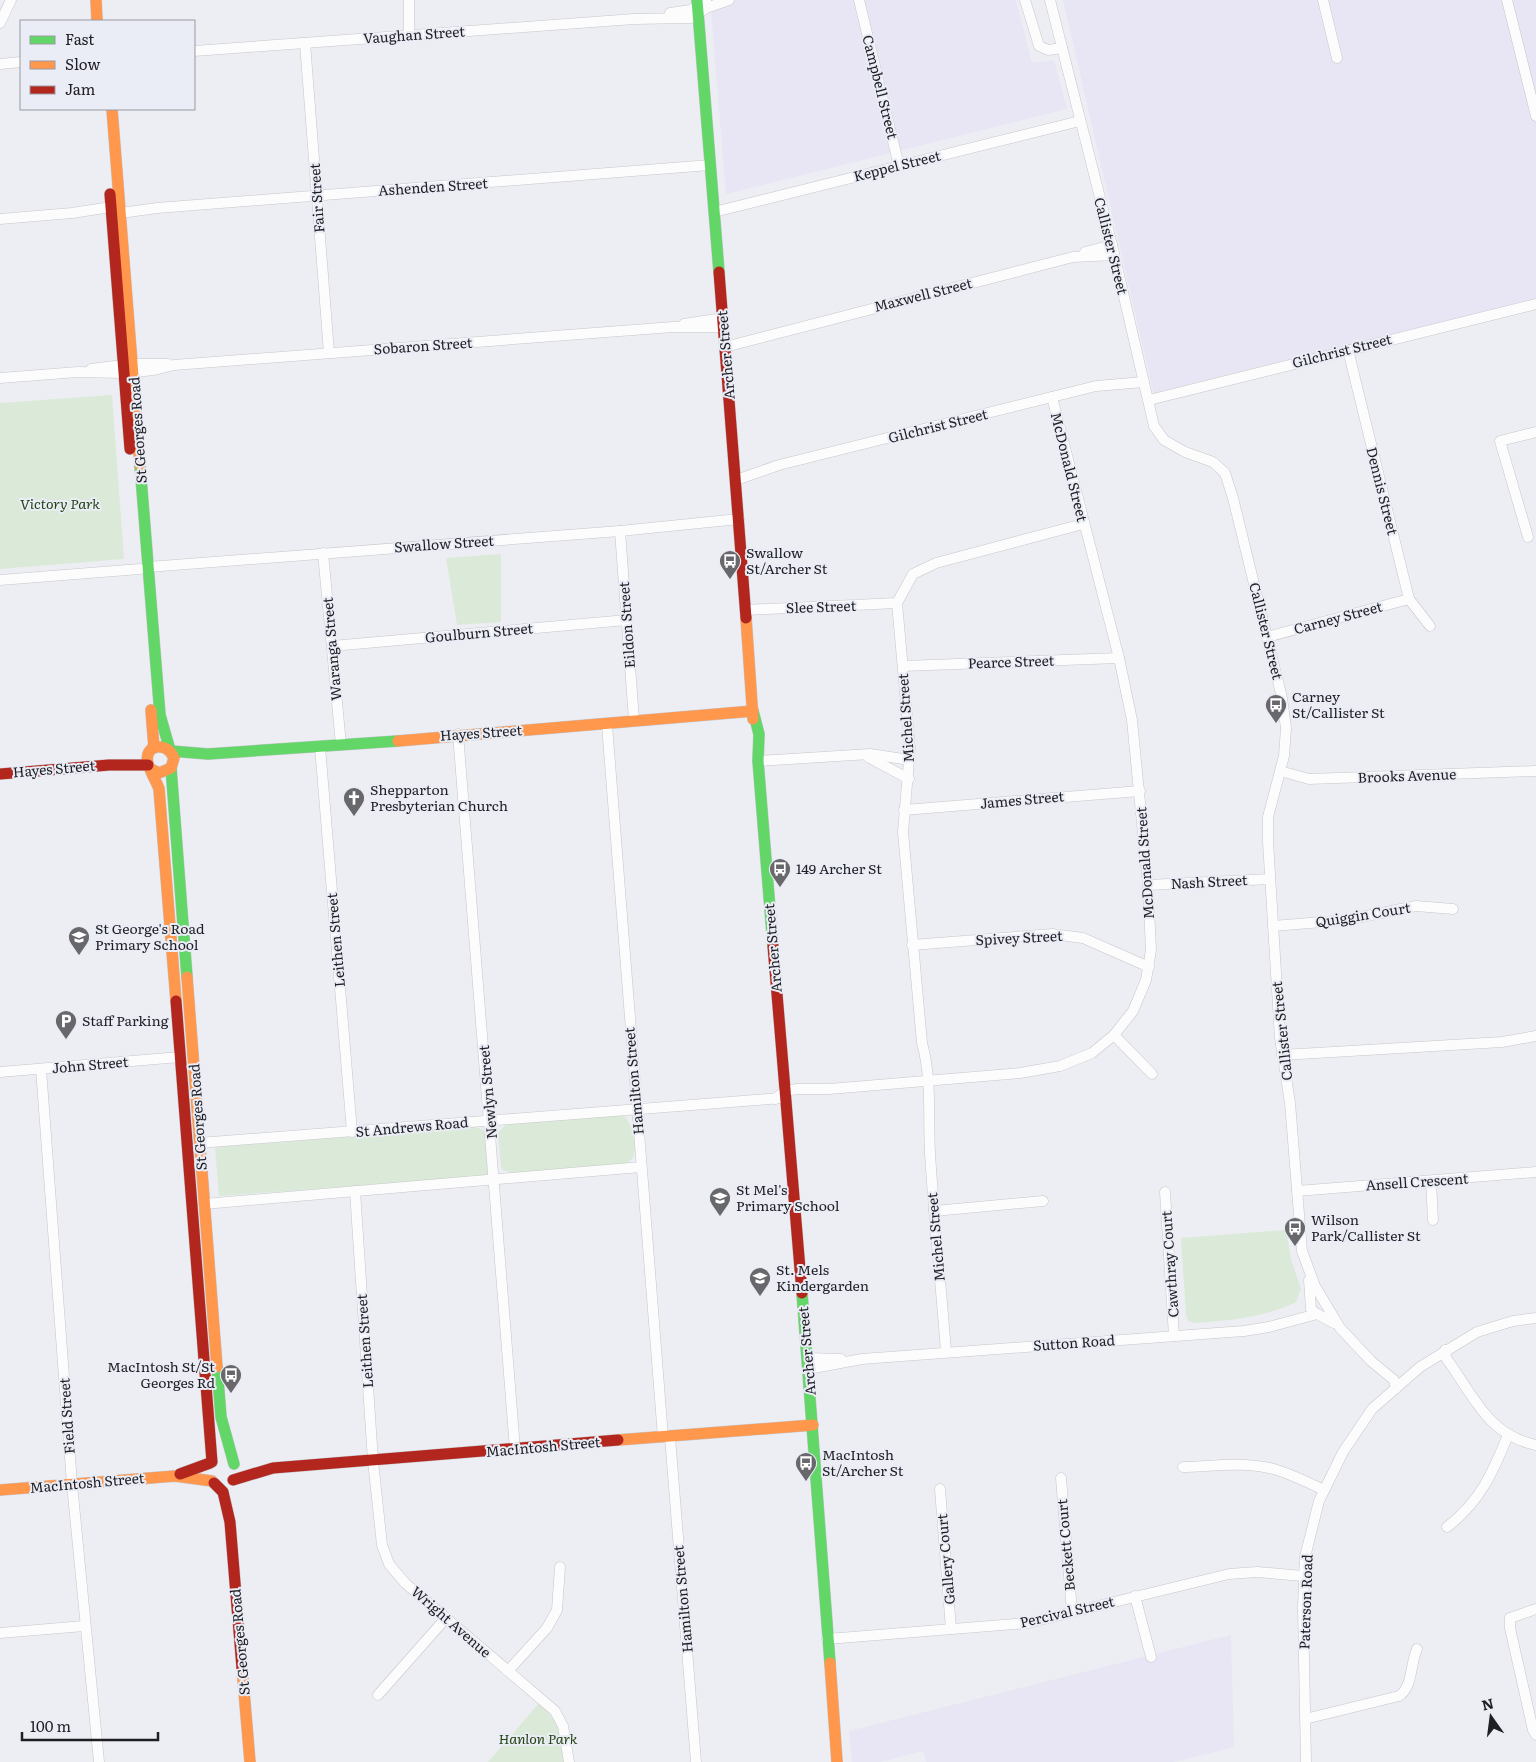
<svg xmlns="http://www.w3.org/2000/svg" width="1536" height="1762" font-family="Literata,serif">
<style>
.industrial{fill:#e8e6f4}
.park{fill:#dbead8}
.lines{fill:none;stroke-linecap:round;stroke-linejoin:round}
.street-casing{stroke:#c5c6ca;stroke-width:11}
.fast-casing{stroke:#c5c6ca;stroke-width:12}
.slow-casing{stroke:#c5c6ca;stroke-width:12}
.jam-casing{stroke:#c5c6ca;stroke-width:12}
.street{stroke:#fcfcfd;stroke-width:10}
.fast{stroke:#63d668;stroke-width:11}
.slow{stroke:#ff974d;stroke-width:11}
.jam{stroke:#b3261e;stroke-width:11}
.labels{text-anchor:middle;stroke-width:4;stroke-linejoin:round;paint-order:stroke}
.street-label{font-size:14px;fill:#1f1f23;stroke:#eaecf6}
.park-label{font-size:14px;font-style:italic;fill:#234411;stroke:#eaecf6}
.poi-label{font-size:14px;fill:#1f1f23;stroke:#eaecf6;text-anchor:start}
</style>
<rect width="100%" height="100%" fill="#edeef3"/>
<g class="industrial">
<path d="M710,0H1016L1032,63L1054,60L1067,109L726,194Z"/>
<path d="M1063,0H1536V298L1154,395Z"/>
<path d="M1231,1635L1234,1747L1174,1762H926L923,1751L880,1762H852L849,1731Z"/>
</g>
<g class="park">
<path d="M112,395L124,559L0,569V403Z"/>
<path d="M501,554V622L457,625L446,558Z"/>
<path d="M622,1115C632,1119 637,1145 634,1155C633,1159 629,1161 625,1164L513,1173L503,1170L501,1166L498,1133L506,1124Z"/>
<path d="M475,1127L483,1130L486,1135L488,1173L486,1176L219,1196L215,1148L217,1147Z"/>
<path d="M1286,1230L1291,1259L1301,1289L1296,1302C1264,1318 1232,1320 1196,1323L1188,1321L1186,1315L1181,1238Z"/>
<path d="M540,1702L562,1731L564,1762H488Z"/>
</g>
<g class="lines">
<g class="street-casing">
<g id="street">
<path d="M859,0L899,166"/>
<path d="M1025,0L1039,46L1048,50L1062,48"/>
<path d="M1050,0L1112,245L1154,426L1164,440L1185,452L1213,462L1225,473L1233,498L1282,698L1286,728L1284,756L1268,817V842L1280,1038L1290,1103L1302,1251L1315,1286L1340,1328L1371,1361L1394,1380L1396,1388"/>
<path d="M1323,0L1337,58"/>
<path d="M1507,0L1536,116"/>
<path d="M670,13L691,10L706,0"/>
<path d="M0,23L11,0"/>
<path d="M409,35V0"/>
<path d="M305,43L329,353"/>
<path d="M194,51L634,19L691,18L706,8L729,0"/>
<path d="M0,64L21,62"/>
<path d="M714,212L1080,121"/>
<path d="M121,213L157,208L710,165"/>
<path d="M0,219L72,213L111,207"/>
<path d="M1085,252L1112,245"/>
<path d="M684,324L723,318"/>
<path d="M725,347L1073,257L1114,255"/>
<path d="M1348,350L1409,599L1430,626"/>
<path d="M133,364H168"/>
<path d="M91,369L123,365"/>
<path d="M134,372L154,370L174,365L673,327H723"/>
<path d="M0,378L78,372L124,373"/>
<path d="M1149,400L1536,304"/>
<path d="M736,480L779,465L1096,386L1144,382"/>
<path d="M620,531L634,720"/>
<path d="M1528,537L1500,441L1536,432"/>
<path d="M323,553L341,745"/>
<path d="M148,567L620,531L739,519"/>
<path d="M0,580L140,569"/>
<path d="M745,610L897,603"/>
<path d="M1267,637L1409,599"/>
<path d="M332,646L627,620"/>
<path d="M903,666L1119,658"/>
<path d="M607,725L663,1437"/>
<path d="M458,734L515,1449"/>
<path d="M320,747L352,1132"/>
<path d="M868,757L909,779"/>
<path d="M758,761L870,754L910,760"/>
<path d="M1280,771L1309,779L1536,771"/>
<path d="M904,810L1140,791"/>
<path d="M1148,885L1270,879"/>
<path d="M1273,926L1346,920L1416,906L1453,909"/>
<path d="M912,945L1052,934L1083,938L1149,967"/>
<path d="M1114,1035L1152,1074"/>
<path d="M1282,1055L1502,1042L1536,1036"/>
<path d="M41,1069L72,1484L99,1762"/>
<path d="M0,1072L180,1057"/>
<path d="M775,1099L785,1091L797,1089H829L1020,1073L1060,1066L1092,1053L1114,1035L1133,1011L1146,980L1151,950L1148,885L1132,720L1119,658L1052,397"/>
<path d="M199,1143L782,1098"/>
<path d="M1431,1181L1433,1220"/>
<path d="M355,1191L373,1461L382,1545L389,1564L405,1583L555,1711L563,1726L569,1762"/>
<path d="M1297,1191L1536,1172"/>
<path d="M1165,1192L1174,1336"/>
<path d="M204,1204L641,1167"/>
<path d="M934,1211L1043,1201"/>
<path d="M1309,1280L1311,1309L1317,1314"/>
<path d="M1445,1350L1446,1358C1473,1394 1487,1435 1536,1445"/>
<path d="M946,1352C941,1286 934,1219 930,1153C928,1116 932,1079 922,1043L903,832L910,748L897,603L913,574L936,563L1083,524"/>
<path d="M807,1358L841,1359"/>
<path d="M808,1369L862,1359L1244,1331L1269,1327L1317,1314L1334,1323"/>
<path d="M670,1437L696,1762"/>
<path d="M1183,1467C1215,1466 1246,1461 1277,1470C1293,1475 1309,1483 1324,1490"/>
<path d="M1061,1478L1072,1612"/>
<path d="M940,1489L951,1629"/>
<path d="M1447,1527C1480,1502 1493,1472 1508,1435"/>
<path d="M1135,1596L1151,1657"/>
<path d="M1536,1609L1510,1618V1628L1533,1730L1536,1735"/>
<path d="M0,1633L84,1626"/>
<path d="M827,1639L1028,1623L1229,1574L1257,1572L1303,1576"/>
<path d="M508,1671L547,1628L557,1610L560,1567"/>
<path d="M378,1695L446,1618"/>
<path d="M1305,1719L1399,1696C1413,1687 1410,1664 1417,1649"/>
<path d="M1306,1762L1303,1608L1305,1557L1319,1501L1343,1452L1372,1409L1420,1367L1477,1332L1513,1321L1536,1318"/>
</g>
</g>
<g class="fast-casing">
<g id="fast">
<path d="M697,0L719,272"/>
<path d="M140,465L160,715L170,750"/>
<path d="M753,711L759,734L758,761L773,946"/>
<path d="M171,751L208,754L398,741"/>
<path d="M171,768L187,977"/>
<path d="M802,1293L830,1663"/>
<path d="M217,1367L221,1417L234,1464"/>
</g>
</g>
<g class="slow-casing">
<g id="slow">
<path d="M96,0L97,21"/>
<path d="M112,109L140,465"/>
<path d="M746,618L753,719"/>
<path d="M151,710L154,748"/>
<path d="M398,741L753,711"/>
<path d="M151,769L159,773L171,768L174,758C170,749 164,746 154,747C138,757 155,776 159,789L176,1001"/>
<path d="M187,977L217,1367"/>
<path d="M618,1440L813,1425"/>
<path d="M0,1490L175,1476L212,1481"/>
<path d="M830,1663L837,1762"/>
<path d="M242,1668L250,1762"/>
</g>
</g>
<g class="jam-casing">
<g id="jam">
<path d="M110,194L130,449"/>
<path d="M719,272L746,618"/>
<path d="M0,774L109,765H148"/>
<path d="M773,946L802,1293"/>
<path d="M176,1001L212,1462"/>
<path d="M180,1474L210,1463"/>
<path d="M233,1480L273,1468L618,1440"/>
<path d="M214,1483L223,1492L230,1522L242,1668"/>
</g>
</g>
<use href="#street" class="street"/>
<use href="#fast" class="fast"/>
<use href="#slow" class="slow"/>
<use href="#jam" class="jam"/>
</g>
<defs>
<g id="bus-pin" transform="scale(1.125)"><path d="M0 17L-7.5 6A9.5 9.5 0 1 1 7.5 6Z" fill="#67676c" stroke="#eaecf6"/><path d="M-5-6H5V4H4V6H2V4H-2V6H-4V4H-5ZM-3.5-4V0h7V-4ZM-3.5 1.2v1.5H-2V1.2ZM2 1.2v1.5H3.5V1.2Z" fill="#fff"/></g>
<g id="church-pin" transform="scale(1.125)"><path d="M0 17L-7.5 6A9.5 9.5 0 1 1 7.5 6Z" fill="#67676c" stroke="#eaecf6"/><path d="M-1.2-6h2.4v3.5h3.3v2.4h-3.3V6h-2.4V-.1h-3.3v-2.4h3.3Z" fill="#fff"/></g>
<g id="school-pin" transform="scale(1.125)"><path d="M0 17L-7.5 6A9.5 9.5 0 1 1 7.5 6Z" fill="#67676c" stroke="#eaecf6"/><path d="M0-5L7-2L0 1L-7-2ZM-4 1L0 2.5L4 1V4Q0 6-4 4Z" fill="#fff"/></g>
<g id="parking-pin" transform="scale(1.125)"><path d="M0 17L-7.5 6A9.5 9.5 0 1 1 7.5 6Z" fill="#67676c" stroke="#eaecf6"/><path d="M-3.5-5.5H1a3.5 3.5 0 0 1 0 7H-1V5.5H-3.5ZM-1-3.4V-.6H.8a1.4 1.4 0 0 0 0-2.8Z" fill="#fff"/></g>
</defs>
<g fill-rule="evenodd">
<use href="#bus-pin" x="730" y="561"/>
<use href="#bus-pin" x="1276" y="705"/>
<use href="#church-pin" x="354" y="798"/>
<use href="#bus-pin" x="780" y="869"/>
<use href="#school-pin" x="79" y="937"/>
<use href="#parking-pin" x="66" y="1021"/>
<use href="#school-pin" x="720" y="1198"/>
<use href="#bus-pin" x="1295" y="1228"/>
<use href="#school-pin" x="760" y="1278"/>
<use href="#bus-pin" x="231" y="1375"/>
<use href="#bus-pin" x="806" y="1463"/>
</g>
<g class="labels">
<g class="street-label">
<text transform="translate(414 35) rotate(-4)" y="5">Vaughan Street</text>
<text transform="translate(880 87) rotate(76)" y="5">Campbell Street</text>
<text transform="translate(897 166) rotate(-14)" y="5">Keppel Street</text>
<text transform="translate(433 187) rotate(-4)" y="5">Ashenden Street</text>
<text transform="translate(317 198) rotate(-94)" y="5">Fair Street</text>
<text transform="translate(1111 246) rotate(76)" y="5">Callister Street</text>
<text transform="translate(923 295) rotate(-14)" y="5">Maxwell Street</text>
<text transform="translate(423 346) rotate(-4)" y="5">Sobaron Street</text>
<text transform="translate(1342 351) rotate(-14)" y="5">Gilchrist Street</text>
<text transform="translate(726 355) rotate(-95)" y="5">Archer Street</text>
<text transform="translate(938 426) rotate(-14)" y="5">Gilchrist Street</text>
<text transform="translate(138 430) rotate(-94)" y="5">St Georges Road</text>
<text transform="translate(1069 467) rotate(76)" y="5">McDonald Street</text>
<text transform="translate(1382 491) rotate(76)" y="5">Dennis Street</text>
<text transform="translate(444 544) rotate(-4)" y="5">Swallow Street</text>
<text transform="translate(821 607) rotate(-2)" y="5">Slee Street</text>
<text transform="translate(1338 618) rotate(-15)" y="5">Carney Street</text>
<text transform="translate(627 625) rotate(-94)" y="5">Eildon Street</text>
<text transform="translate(1266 631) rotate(76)" y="5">Callister Street</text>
<text transform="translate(479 633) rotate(-5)" y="5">Goulburn Street</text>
<text transform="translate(332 649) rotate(-95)" y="5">Waranga Street</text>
<text transform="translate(1011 662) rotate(-2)" y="5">Pearce Street</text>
<text transform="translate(906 718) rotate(-94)" y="5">Michel Street</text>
<text transform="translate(481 733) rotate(-4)" y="5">Hayes Street</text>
<text transform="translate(54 769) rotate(-5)" y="5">Hayes Street</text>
<text transform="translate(1407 776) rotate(-2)" y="5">Brooks Avenue</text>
<text transform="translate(1022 800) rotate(-5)" y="5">James Street</text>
<text transform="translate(1145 863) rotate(-94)" y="5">McDonald Street</text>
<text transform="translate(1209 882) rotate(-3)" y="5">Nash Street</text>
<text transform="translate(1363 915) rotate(-9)" y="5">Quiggin Court</text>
<text transform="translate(1019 938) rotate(-3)" y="5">Spivey Street</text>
<text transform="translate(336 940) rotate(-95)" y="5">Leithen Street</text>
<text transform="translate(773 948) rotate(-95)" y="5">Archer Street</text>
<text transform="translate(1282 1031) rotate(-96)" y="5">Callister Street</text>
<text transform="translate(90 1065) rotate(-5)" y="5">John Street</text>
<text transform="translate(634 1081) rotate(-95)" y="5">Hamilton Street</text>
<text transform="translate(488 1092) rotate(-95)" y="5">Newlyn Street</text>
<text transform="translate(198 1117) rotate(-94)" y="5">St Georges Road</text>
<text transform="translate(412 1127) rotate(-5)" y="5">St Andrews Road</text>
<text transform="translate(1417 1182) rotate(-4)" y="5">Ansell Crescent</text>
<text transform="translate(936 1237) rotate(-95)" y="5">Michel Street</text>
<text transform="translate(1170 1264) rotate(-94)" y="5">Cawthray Court</text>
<text transform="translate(365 1341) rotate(-94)" y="5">Leithen Street</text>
<text transform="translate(1074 1343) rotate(-4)" y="5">Sutton Road</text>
<text transform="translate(807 1351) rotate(-95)" y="5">Archer Street</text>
<text transform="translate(67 1416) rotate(-94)" y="5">Field Street</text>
<text transform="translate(543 1447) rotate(-5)" y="5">MacIntosh Street</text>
<text transform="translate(87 1483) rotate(-5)" y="5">MacIntosh Street</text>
<text transform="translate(1066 1545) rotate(-95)" y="5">Beckett Court</text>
<text transform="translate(946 1559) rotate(-95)" y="5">Gallery Court</text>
<text transform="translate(683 1599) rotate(-95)" y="5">Hamilton Street</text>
<text transform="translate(1306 1602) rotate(-88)" y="5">Paterson Road</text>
<text transform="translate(1067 1612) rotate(-13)" y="5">Percival Street</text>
<text transform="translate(451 1622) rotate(41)" y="5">Wright Avenue</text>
<text transform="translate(240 1642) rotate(-95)" y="5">St Georges Road</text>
</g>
<g class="park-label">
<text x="60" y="509">Victory Park</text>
<text x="538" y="1744">Hanlon Park</text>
</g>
<g class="poi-label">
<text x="746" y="558">Swallow<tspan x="746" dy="16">St/Archer St</tspan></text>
<text x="1292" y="702">Carney<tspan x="1292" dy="16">St/Callister St</tspan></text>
<text x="370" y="795">Shepparton<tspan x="370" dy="16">Presbyterian Church</tspan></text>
<text x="796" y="874">149 Archer St</text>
<text x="95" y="934">St George's Road<tspan x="95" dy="16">Primary School</tspan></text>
<text x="82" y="1026">Staff Parking</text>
<text x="736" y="1195">St Mel's<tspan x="736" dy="16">Primary School</tspan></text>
<text x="1311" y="1225">Wilson<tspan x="1311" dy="16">Park/Callister St</tspan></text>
<text x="776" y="1275">St. Mels<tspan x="776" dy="16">Kindergarden</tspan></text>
<text x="215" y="1372" text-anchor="end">MacIntosh St/St<tspan x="215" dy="16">Georges Rd</tspan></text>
<text x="822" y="1460">MacIntosh<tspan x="822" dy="16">St/Archer St</tspan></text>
</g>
</g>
<rect x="20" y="20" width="175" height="90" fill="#eaecf6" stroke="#999aa2"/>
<rect x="30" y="36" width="25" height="8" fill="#63d668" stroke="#999aa2"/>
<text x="65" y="45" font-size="15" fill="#1f1f23">Fast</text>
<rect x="30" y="61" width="25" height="8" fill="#ff974d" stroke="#999aa2"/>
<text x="65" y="70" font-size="15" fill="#1f1f23">Slow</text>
<rect x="30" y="86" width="25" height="8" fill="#b3261e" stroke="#999aa2"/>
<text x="65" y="95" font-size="15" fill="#1f1f23">Jam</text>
<g transform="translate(1491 1717) rotate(346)" stroke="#eaecf6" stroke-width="4" paint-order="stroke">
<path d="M0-4L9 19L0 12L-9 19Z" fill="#1f1f23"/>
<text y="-8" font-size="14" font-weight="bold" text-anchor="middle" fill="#1f1f23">N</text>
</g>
<path d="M22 1732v8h136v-8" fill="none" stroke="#1f1f23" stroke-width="2.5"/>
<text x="30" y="1732" font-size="15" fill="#1f1f23" stroke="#eaecf6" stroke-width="4" paint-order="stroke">100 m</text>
</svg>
